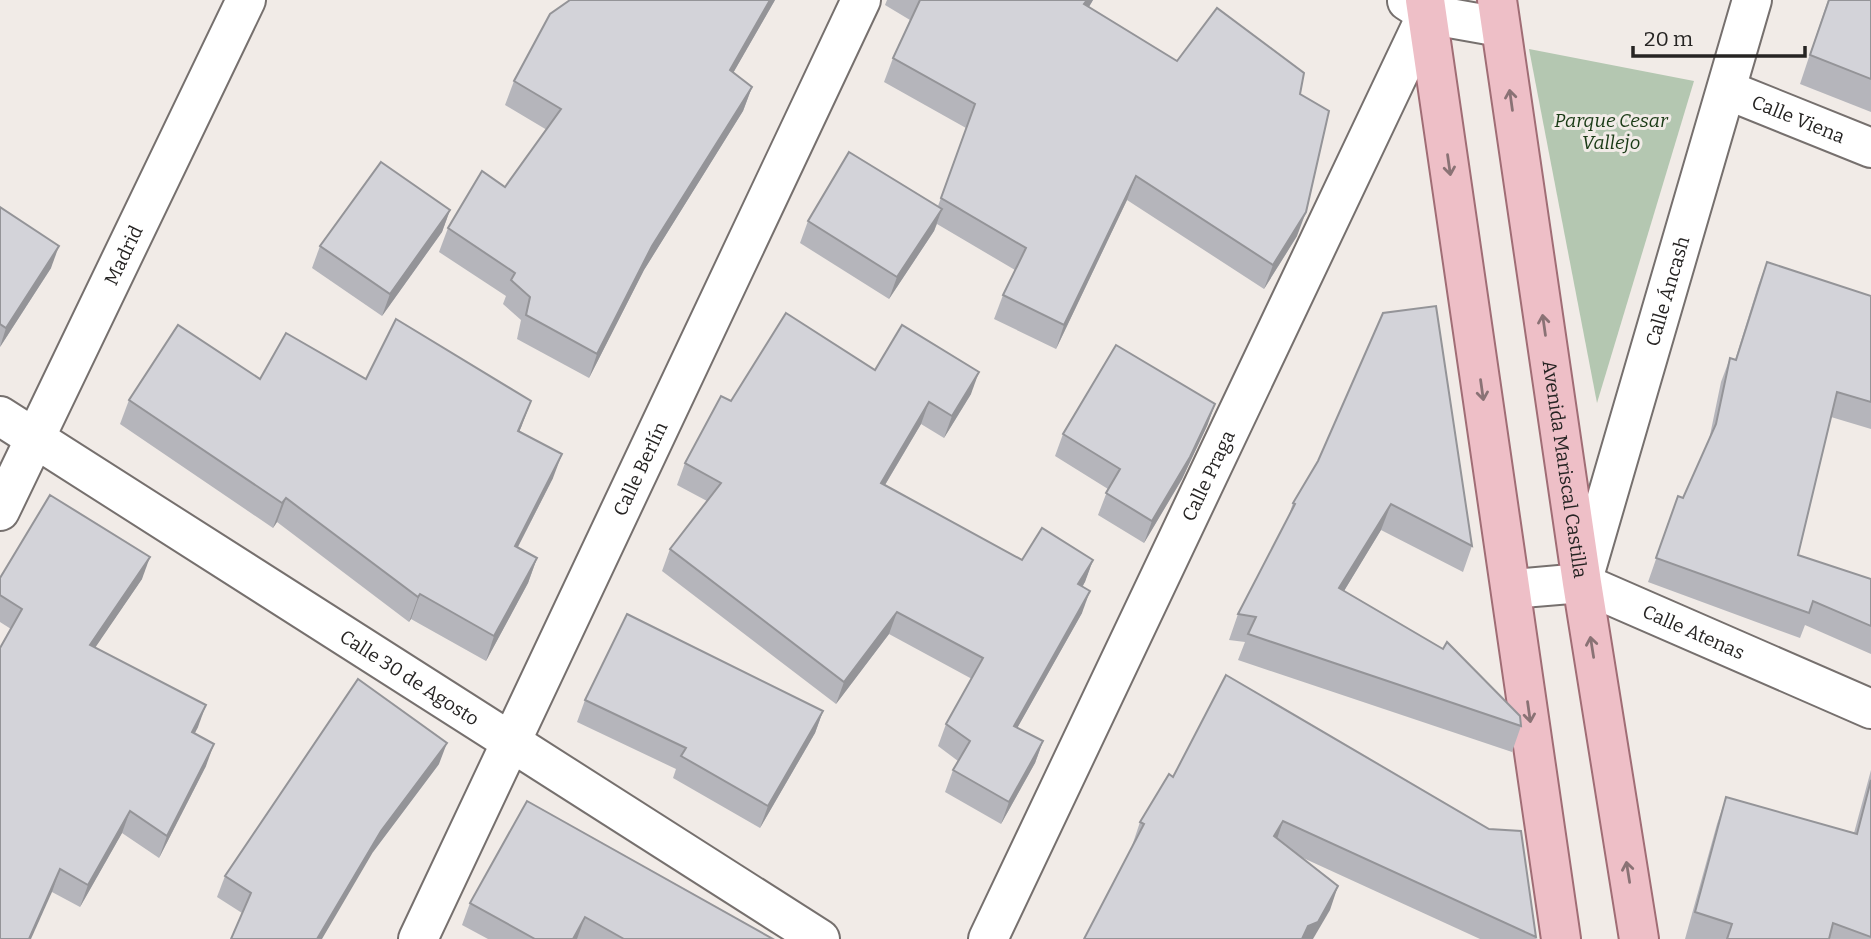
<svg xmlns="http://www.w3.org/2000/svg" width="1871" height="939" font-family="Bitter,serif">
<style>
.green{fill:#b4c7b1}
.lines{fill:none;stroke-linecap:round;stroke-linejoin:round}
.minor-casing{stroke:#76706e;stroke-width:42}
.major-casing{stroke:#a06d75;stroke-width:42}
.minor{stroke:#fff;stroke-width:38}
.major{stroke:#eebfc7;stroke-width:38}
.wall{fill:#b5b5bb}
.shaded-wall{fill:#949498}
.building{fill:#d3d3d9;stroke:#949498;stroke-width:2}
.oneway{stroke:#8a7275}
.labels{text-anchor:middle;stroke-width:6;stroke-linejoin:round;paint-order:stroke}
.street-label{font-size:19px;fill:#262423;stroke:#f1ebe7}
.park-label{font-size:19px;font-style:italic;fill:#193a15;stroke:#f1ebe7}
</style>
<rect width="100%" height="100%" fill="#f1ebe7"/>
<path class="green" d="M1529,49L1694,81L1597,403Z"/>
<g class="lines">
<g class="minor-casing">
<g id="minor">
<path d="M1407,1L1427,14L1500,27"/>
<path id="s1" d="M1727,90L1871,148"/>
<path id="s2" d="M0,416L820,939"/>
<path id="s3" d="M0,511L246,0"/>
<path id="s4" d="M1582,583L1752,0"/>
<path id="s5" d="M1512,589L1582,583L1871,709"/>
<path id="s6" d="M418,939L861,0"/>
<path id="s7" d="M988,939L1427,14"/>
</g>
</g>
<g class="major-casing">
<g id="major">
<path d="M1425,0L1561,939"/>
<path id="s8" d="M1497,0L1582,583L1639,939"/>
</g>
</g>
<use href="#minor" class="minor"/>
<use href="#major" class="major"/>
</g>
<g class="wall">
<path d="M775,0L733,73L752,87L743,111L644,270L589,378L517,339L521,320L503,304L506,296L439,252L448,228L505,187L547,130L505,105L514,81Z"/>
<path d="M887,0H1093L1089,7L1177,61L1300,94L1297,236L1264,289L1127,200L1056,349L994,319L1003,295L1015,270L937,224L934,231L889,299L800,243L808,221L938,206L966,128L884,82L893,58L910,20L885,5Z"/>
<path d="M1828,0H1871V112L1800,84Z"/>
<path d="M0,207L51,268L0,347Z"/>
<path d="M450,210L442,232L382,316L312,268L320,246Z"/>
<path d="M1767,262L1871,296V429L1831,417L1798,555L1871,579V654L1805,625L1800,638L1648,582L1678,496L1683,498L1709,440L1721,382L1730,358L1735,360L1758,286Z"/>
<path d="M875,370L971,394L944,438L921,424L885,485L1022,560H1093L1083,586L1082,613L1017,728L1043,741L1035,763L1001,824L945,792L953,770L958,761L938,746L946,724L972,679L889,634L836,704L662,571L670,549L707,501L677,485L685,463L731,401Z"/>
<path d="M260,379H366L522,425L519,432L553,478L518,547L537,558L528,583L486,661L411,619L409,622L277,522L273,528L120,424L129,400Z"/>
<path d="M1215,404L1207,426L1182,479L1144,543L1098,515L1108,489L1055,456L1063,434Z"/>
<path d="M1318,461L1472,546L1463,572L1381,530L1344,591L1521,726L1512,752L1238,660L1245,642L1229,640L1238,614L1287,521L1293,503Z"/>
<path d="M0,578L142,579L95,647L198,727L194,734L206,766L159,858L122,833L80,907L52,892L11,629L0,622Z"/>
<path d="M1226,675L1536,937V939H1480L1301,857L1330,910L1132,846L1140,822L1173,777Z"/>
<path d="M585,700L823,711L815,733L760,828L673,778L676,769L577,722Z"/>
<path d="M439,764L373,852L242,913L217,897L225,876Z"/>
<path d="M1871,770V939H1685L1717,824L1726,797L1854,833Z"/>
<path d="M470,903L773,939H488L462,925Z"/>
</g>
<g class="shaded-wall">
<path d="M770,0H775L721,94L730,70Z"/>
<path d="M1087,0H1093L1076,28L1084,4Z"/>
<path d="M752,87L743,111L644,270L589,378L597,354L652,246Z"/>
<path d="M1136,176L1127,200L1056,349L1064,325Z"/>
<path d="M942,209L934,231L889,299L897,277Z"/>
<path d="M450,210L442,232L382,316L390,294Z"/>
<path d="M1306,212L1297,236L1264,289L1273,265Z"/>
<path d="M59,246L51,268L0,347L6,328Z"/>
<path d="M979,372L971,394L944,438L952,416Z"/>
<path d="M531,401L522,425L509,456L518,431Z"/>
<path d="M929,402L921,424L873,505L881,483Z"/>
<path d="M1215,404L1207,426L1182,479L1144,543L1152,521Z"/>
<path d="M562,454L553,478L506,570L515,546Z"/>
<path d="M286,498L277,522L273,528L282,503Z"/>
<path d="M1391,504L1381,530L1330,614L1339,588Z"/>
<path d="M150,557L142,579L82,667L90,645Z"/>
<path d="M537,558L528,583L486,661L494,636Z"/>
<path d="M1093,560L1085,582L1070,606L1078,584Z"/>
<path d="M1090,591L1082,613L1006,748L1014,726Z"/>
<path d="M420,594L411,619L409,622L418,597Z"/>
<path d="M897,612L889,634L836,704L844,682Z"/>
<path d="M206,705L198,727L184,754L192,732Z"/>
<path d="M823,711L815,733L760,828L768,806Z"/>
<path d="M1043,741L1035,763L1001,824L1009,802Z"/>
<path d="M447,743L439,764L373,852L322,939H317L381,831Z"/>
<path d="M214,744L206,766L159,858L167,836Z"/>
<path d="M130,811L122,833L80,907L88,885Z"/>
<path d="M1283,821L1275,845L1274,836Z"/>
<path d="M60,869L52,892L31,939H29Z"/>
<path d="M1338,886L1330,910L1313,939H1302L1308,926Z"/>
<path d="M585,917L577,939H573Z"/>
</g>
<g class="building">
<path d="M570,0H770L730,70L752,87L652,246L597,354L526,315L530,297L511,280L515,273L448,228L482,171L505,187L561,109L514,81L550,14Z"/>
<path d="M920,0H1087L1084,4L1177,61L1217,8L1304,73L1300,94L1329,111L1306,212L1273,265L1136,176L1064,325L1003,295L1026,248L941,198L975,104L893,58Z"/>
<path d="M1829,0H1871V79L1810,55Z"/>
<path d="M849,152L942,209L897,277L808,221Z"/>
<path d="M381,162L450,210L390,294L320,246Z"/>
<path d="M0,207L59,246L6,328L0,324Z"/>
<path d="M1767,262L1871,296V402L1837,392L1798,555L1871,579V626L1813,601L1809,613L1656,558L1678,496L1683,498L1716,424L1730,358L1736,360Z"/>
<path d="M1436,306L1472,546L1391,504L1339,588L1443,649L1447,642L1520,716L1521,726L1248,634L1256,617L1238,614L1295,504L1293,503L1318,461L1383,313Z"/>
<path d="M786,313L875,370L902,325L979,372L952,416L929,402L881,483L1022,560L1042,528L1093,560L1078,584L1090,591L1014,726L1043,741L1009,802L953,770L970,741L946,724L983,658L897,612L844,682L670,549L721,483L685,463L721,396L731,401Z"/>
<path d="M396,319L531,401L518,431L562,454L515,546L537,558L494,636L420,594L418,597L286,498L282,503L129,400L178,325L260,379L286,333L366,379Z"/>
<path d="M1116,345L1215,404L1190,457L1152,521L1106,493L1120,469L1063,434Z"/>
<path d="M50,495L150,557L90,645L206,705L192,732L214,744L167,836L130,811L88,885L60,869L29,939H0V648L22,609L0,595V578Z"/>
<path d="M627,614L823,711L768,806L681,756L686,748L585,700Z"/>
<path d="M1226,675L1489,829L1521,831L1536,937L1283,821L1274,836L1338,886L1318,922L1308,926L1302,939H1084L1144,824L1140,822L1169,774L1173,777Z"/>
<path d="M358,679L447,743L381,831L317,939H231L251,893L225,876Z"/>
<path d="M1871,780V937L1833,923L1829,939H1727L1732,924L1695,912L1726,797L1857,834Z"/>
<path d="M527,801L773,939H624L585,917L573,939H535L470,903Z"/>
</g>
<defs><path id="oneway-shaft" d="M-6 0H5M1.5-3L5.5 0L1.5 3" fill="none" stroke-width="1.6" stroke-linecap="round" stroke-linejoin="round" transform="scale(1.75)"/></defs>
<g class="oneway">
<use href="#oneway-shaft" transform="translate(1511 100) rotate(-98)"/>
<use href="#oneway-shaft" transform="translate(1449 165) rotate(82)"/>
<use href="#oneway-shaft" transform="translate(1544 325) rotate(-98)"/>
<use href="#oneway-shaft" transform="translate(1482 390) rotate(82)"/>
<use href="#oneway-shaft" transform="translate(1592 647) rotate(-99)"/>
<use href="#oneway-shaft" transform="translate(1529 712) rotate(82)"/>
<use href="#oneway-shaft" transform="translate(1628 872) rotate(-99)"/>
</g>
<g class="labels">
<g class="street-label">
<text dy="7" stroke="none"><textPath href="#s1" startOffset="77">Calle Viena</textPath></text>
<text dy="7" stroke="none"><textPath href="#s3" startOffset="284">Madrid</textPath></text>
<text dy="7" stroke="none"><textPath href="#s4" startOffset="304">Calle Áncash</textPath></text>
<text dy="7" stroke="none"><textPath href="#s6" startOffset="520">Calle Berlín</textPath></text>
<text dy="7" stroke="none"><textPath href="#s8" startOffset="474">Avenida Mariscal Castilla</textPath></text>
<text dy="7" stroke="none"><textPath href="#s7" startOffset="513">Calle Praga</textPath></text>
<text dy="7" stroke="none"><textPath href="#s5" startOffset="192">Calle Atenas</textPath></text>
<text dy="7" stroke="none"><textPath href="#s2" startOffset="486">Calle 30 de Agosto</textPath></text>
</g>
<g class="park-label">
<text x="1611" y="127">Parque Cesar<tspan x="1611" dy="22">Vallejo</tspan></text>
</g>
</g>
<path d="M1633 46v10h172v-10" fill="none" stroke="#262423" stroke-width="3.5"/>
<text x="1644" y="46" font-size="21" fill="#262423" stroke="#f1ebe7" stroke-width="5" paint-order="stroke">20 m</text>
</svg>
